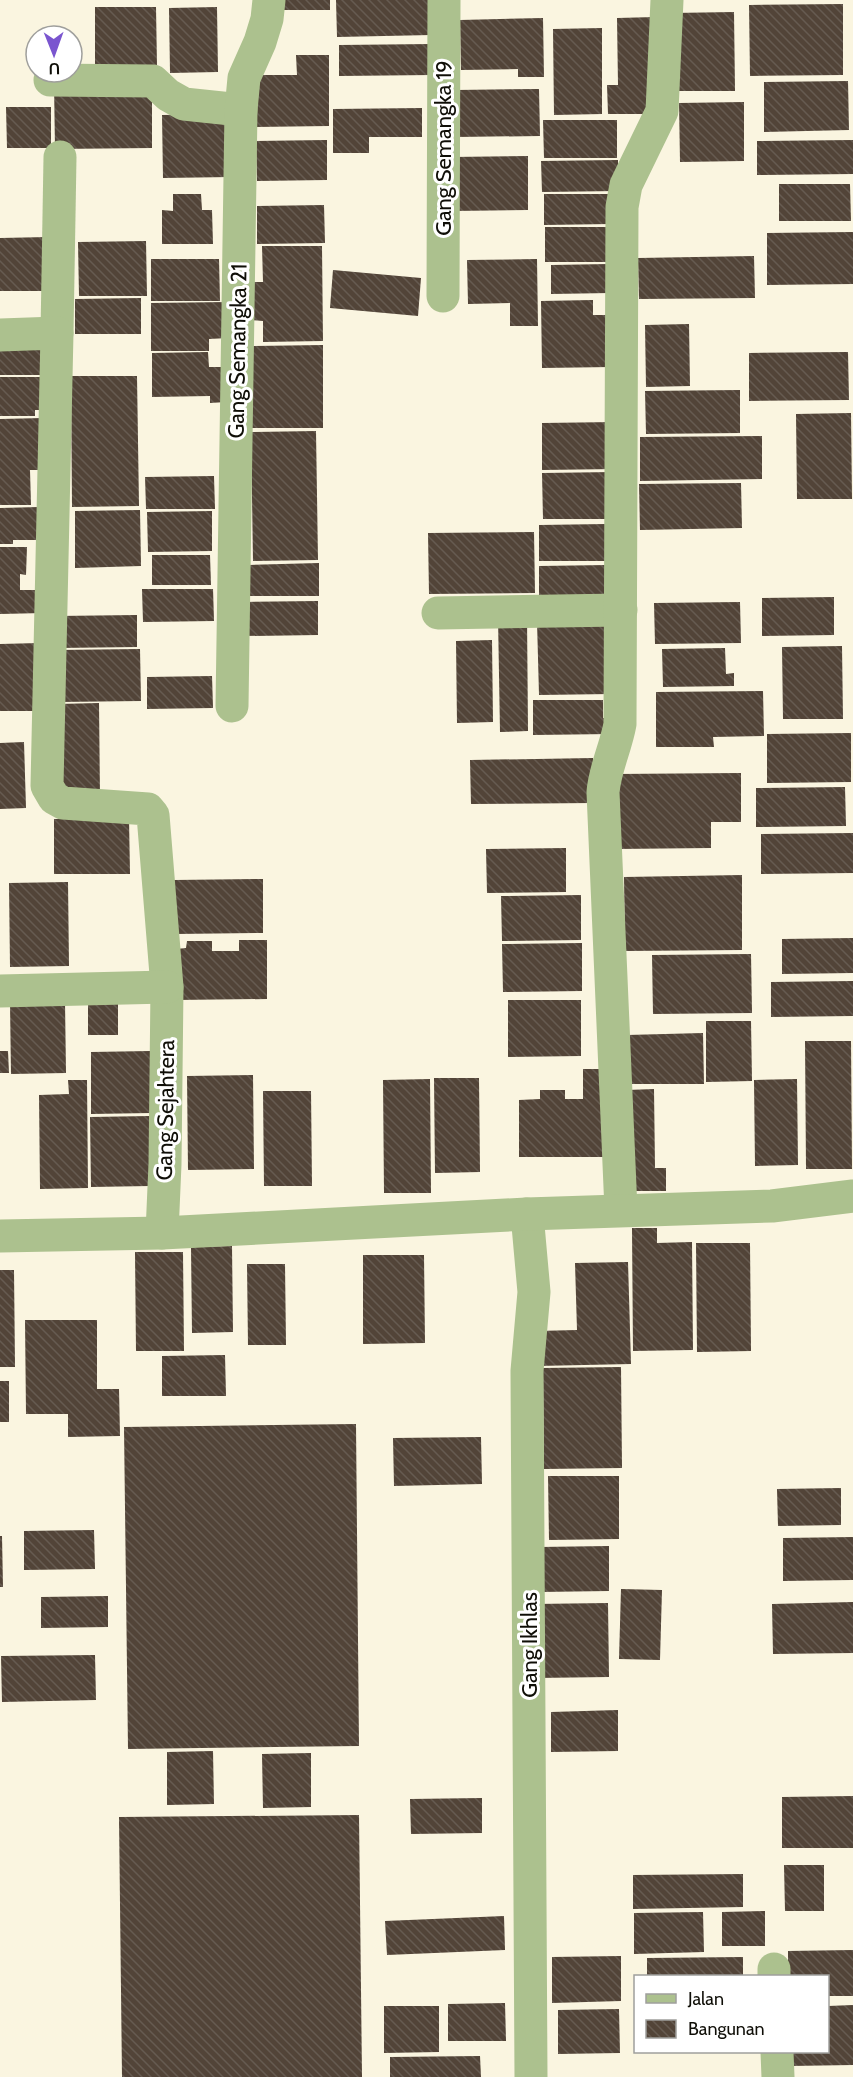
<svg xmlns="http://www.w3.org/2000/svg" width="853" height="2077" font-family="Cabin,sans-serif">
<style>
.building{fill:url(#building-back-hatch)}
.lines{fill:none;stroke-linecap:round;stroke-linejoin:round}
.minor{stroke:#acc18e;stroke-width:33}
.labels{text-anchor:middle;stroke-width:6;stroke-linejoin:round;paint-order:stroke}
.street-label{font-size:22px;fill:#0f0e07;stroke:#fff}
</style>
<defs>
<pattern id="building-back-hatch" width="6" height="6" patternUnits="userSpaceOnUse" patternTransform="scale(1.5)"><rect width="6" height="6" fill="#524438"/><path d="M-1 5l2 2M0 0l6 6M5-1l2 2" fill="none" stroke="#665b51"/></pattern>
</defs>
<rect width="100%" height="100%" fill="#faf5e0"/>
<g class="building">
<rect x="277" y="0" width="53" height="10"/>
<path d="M336,0H430L431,35L337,37Z"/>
<path d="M843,4V75L750,76L749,5Z"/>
<path d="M95,7H156L157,66H95Z"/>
<path d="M217,7L218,72L170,73L169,8Z"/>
<path d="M734,12L735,91H674L672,13Z"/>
<path d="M655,17L657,114H608L607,85H618L617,18Z"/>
<path d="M543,18L544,77H518V69L461,70L460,20Z"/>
<path d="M602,28V114L554,115L553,29Z"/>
<path d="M432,44V75L339,76V45Z"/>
<path d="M296,55H329V126L255,127L254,75H297Z"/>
<path d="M848,81L849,130L764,132V82Z"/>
<path d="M152,82V148L55,149L54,83Z"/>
<path d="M539,89L540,136L456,137V90Z"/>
<path d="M744,102V161L680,162L679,103Z"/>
<path d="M6,107H51V148H7Z"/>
<path d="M422,108V137H369V153H333V109Z"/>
<path d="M231,114V177L163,178L162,115Z"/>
<path d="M543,120H617V158H544Z"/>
<path d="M327,140V180L257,181L256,141Z"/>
<path d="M853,140V174L757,175V141Z"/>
<path d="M528,156V210L452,211L451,157Z"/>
<path d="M618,160V191L542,192L541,161Z"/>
<path d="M779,184H850L851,221H779Z"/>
<path d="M173,194H201L202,210H212L213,244H162V210L173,211Z"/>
<path d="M544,194H611V224L544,225Z"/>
<path d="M324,205L325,243L257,244V206Z"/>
<rect x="545" y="227" width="66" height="35"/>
<path d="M853,232V284L767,285V233Z"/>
<path d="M48,237L49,291H0V238Z"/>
<path d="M146,241L147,296H79L78,242Z"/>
<path d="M262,246H322L323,341L263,342V321L250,320V282H263Z"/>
<path d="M754,256L755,298L639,299L638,258Z"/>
<path d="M151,259H219L220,301H151Z"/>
<path d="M537,259L538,326H510V303L468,304L467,260Z"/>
<path d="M609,264L610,293L551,294V265Z"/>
<path d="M333,270L421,278L418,316L330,308Z"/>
<path d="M141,298V334H75V299Z"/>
<path d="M593,300V315H611V367L542,368L541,301Z"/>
<path d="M227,302L228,338L209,339V351H151V303Z"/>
<path d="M689,324L690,386L646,387L645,325Z"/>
<path d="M42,340V375H0V341Z"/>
<path d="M323,345V428H248V346Z"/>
<path d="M208,352L209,367H225L226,402L210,403V396L152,397V353Z"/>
<path d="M848,352L849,400L749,401V353Z"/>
<path d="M71,376H137L139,506L72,507Z"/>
<path d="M0,377H42V410H35V416H0Z"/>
<path d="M740,390V433L646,434L645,391Z"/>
<path d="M851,413L852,499H797L796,414Z"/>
<path d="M43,418V470H30L31,505H0V471H7H0V419Z"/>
<path d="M615,422L616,469L542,470V423Z"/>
<path d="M316,431L318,560L253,561L251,432Z"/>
<path d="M762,436V479L640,481V437Z"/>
<path d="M614,472L615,519H543L542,473Z"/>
<path d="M214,476L215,509H146L145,477Z"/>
<path d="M741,483L742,528L640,530L639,484Z"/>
<path d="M39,507V540H13V544H0V508Z"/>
<path d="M140,510L141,566L75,568V511Z"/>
<path d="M212,511V551L148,552L147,512Z"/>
<path d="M606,524L607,561H539V525Z"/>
<path d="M534,532L535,593L429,594L428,533Z"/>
<path d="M0,547H27L26,575L20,574V590H44V613L0,614Z"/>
<path d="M152,555H210L211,585H152Z"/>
<path d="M319,563V596H249V565Z"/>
<path d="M607,565V602H539V566Z"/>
<path d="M142,589H213L214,621L143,622Z"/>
<path d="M834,597V635L762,636V598Z"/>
<path d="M318,601V635L245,636L244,602Z"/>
<path d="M740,602L741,643L655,644L654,603Z"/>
<path d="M137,615V647L58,648L57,616Z"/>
<path d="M498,617H527L528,731L500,732Z"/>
<path d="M611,620V694L539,695L537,621Z"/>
<path d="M492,640L493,722L457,723L456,641Z"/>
<path d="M39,643L40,711H0V644Z"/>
<path d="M842,646L843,719H783L782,647Z"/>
<path d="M725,648L726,674L734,673V686L663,687L662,649Z"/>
<path d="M140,649L141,701L59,702L58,650Z"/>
<path d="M212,676L213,708L147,709V677Z"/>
<path d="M763,691L764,736L713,737L714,747H656V692Z"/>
<path d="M533,700H603V718H610L611,734L533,735Z"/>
<path d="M99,703L100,798L59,799L58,704Z"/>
<path d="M851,733V782L767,783V734Z"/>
<path d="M24,742L26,808L0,809V743Z"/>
<path d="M593,758V803L471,804L470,760Z"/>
<path d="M741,773V822H711V848L616,849L615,774Z"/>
<path d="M845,787L846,826L756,827V788Z"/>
<path d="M129,818L130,874H54V819Z"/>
<path d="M853,833V873L761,874V834Z"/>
<path d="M566,848V892L487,893L486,849Z"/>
<path d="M742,875V950L625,951L624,877Z"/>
<path d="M263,879V933L175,934L174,880Z"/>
<path d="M68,882L69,966L10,967L9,883Z"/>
<path d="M581,895V940L502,941L501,896Z"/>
<path d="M853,938V973L782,974V939Z"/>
<path d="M239,940H267V999L176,1000V949L186,948L187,941H212V951H239Z"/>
<path d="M582,943V991L503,992L502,944Z"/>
<path d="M751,954L752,1013L653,1014L652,955Z"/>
<path d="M853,981V1016L771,1017V982Z"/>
<path d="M508,1000H581V1056L508,1057Z"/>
<path d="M65,1002L66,1073L11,1074L10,1003Z"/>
<rect x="88" y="1002" width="30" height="33"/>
<path d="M706,1021H751L752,1081L706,1082Z"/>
<path d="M703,1033L704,1084H628L627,1035Z"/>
<path d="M805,1041H851L852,1169H806Z"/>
<path d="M0,1051H8L9,1073H0Z"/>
<path d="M150,1051L151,1113L91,1114V1052Z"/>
<path d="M583,1069H612L613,1157H519V1100L540,1099V1090H565V1099H583Z"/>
<path d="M253,1075L254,1169L188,1170L187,1076Z"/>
<path d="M434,1078H479L480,1172L435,1173Z"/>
<path d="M430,1079L431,1193H384L383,1080Z"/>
<path d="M797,1079L798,1165L755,1166L754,1080Z"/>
<path d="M68,1080H87L88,1188L40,1189L39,1095L69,1094Z"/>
<path d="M654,1089L655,1168H666V1191H628L627,1090Z"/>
<path d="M263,1091H311L312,1186H264Z"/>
<path d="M150,1116V1186L91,1187L90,1117Z"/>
<path d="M632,1228H657V1243L692,1242L693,1350L633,1351Z"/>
<path d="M696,1243H750L751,1351L697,1352Z"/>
<path d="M232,1246L233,1332L192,1333L191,1247Z"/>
<path d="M135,1252H183L184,1351H136Z"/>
<path d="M363,1255H424L425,1343L363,1344Z"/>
<path d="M628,1262L631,1364L537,1366V1331L577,1330L575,1263Z"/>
<path d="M247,1264H285L286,1345H248Z"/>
<path d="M0,1270H14L15,1367H0Z"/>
<path d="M25,1320H97V1389H119L120,1436L68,1437V1414H26Z"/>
<path d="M225,1355L226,1396H162V1356Z"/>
<path d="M621,1367L622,1468L544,1469L543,1368Z"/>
<rect x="0" y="1381" width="9" height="41"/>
<path d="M356,1424L359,1746L128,1749L124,1427Z"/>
<path d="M481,1437L482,1484L394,1486L393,1438Z"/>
<path d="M548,1476H619V1539L549,1540Z"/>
<path d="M841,1488V1525L778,1526L777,1489Z"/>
<path d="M94,1530L95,1569L24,1570V1531Z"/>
<path d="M0,1536H2L3,1587H0Z"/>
<path d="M853,1537V1580L783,1581V1538Z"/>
<path d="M609,1546V1591L540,1592L539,1547Z"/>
<path d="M621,1589L662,1590L660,1660L619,1659Z"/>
<path d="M108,1596V1627L41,1628V1597Z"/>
<path d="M853,1602V1653L773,1654L772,1604Z"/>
<path d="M608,1603L609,1677L535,1678L534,1604Z"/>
<path d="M95,1655L96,1700L2,1702L1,1656Z"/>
<path d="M618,1710V1751L551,1752V1712Z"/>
<path d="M213,1751L214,1804L167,1805V1752Z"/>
<path d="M311,1753V1807L263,1808L262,1754Z"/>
<path d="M853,1796V1848H782V1797Z"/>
<path d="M482,1798V1833L411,1834L410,1799Z"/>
<path d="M359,1815L362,2077H122L119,1817Z"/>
<path d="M784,1865H824V1911H785Z"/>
<path d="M743,1874V1907L633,1909V1875Z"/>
<path d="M765,1911V1946H722V1912Z"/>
<path d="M703,1912L704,1952L634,1954V1913Z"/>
<path d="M504,1916L505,1950L387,1955L385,1921Z"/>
<path d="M853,1950V1996H828V1976H788V1951Z"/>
<path d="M621,1956V2001L552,2003V1957Z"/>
<path d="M743,1957V1976H647V1958Z"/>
<path d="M505,2003L506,2041H448V2004Z"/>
<path d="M853,2005V2065L790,2066V2052H828V2006Z"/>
<path d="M384,2006H439V2052L384,2053Z"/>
<path d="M619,2009L620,2053L558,2054V2010Z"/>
<path d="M480,2056L481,2077H390V2057Z"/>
</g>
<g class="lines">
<g class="minor">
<path d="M50,80L153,81L168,95L184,104L241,110"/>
<path d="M443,296L444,0"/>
<path d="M57,333L60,157"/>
<path d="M0,335L57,333L47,786L54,798L63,803L148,809L153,815L167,987L165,1164L162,1233"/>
<path d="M438,613L621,610"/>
<path d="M232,706L241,110L244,78L260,42L267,19L269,0"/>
<path d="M0,991L167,987"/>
<path d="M621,1210L603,792C605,768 616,747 620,724L622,207L626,185L662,111L667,0"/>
<path d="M527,1214L534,1292L527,1371L531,2077"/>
<path d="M0,1236L162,1233L527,1214L772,1206L853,1196"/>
<path d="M774,1969V1976"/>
<path d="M777,2052L778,2077"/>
</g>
</g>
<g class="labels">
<g class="street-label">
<text transform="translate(443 148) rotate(-90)" y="8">Gang Semangka 19</text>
<text transform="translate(237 351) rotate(-89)" y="8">Gang Semangka 21</text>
<text transform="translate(165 1110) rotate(-89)" y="8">Gang Sejahtera</text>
<text transform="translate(529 1645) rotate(-90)" y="8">Gang Ikhlas</text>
</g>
</g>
<rect x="634" y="1975" width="195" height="78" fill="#ffffff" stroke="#9f9f9c" stroke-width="1.5"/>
<rect x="646" y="1994" width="30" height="9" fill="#acc18e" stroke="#9f9f9c" stroke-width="1.5"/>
<text x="688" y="2005" font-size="18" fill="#0f0e07">Jalan</text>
<rect x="646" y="2020" width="30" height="18" fill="url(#building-back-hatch)" stroke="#9f9f9c" stroke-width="1.5"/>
<text x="688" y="2035" font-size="18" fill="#0f0e07">Bangunan</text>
<g transform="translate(54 54) rotate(179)"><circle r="28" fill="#ffffff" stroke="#9f9f9c" stroke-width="1.5"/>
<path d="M0-4.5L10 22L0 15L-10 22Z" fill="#7a55cf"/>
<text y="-9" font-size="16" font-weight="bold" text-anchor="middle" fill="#0f0e07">U</text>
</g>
</svg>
